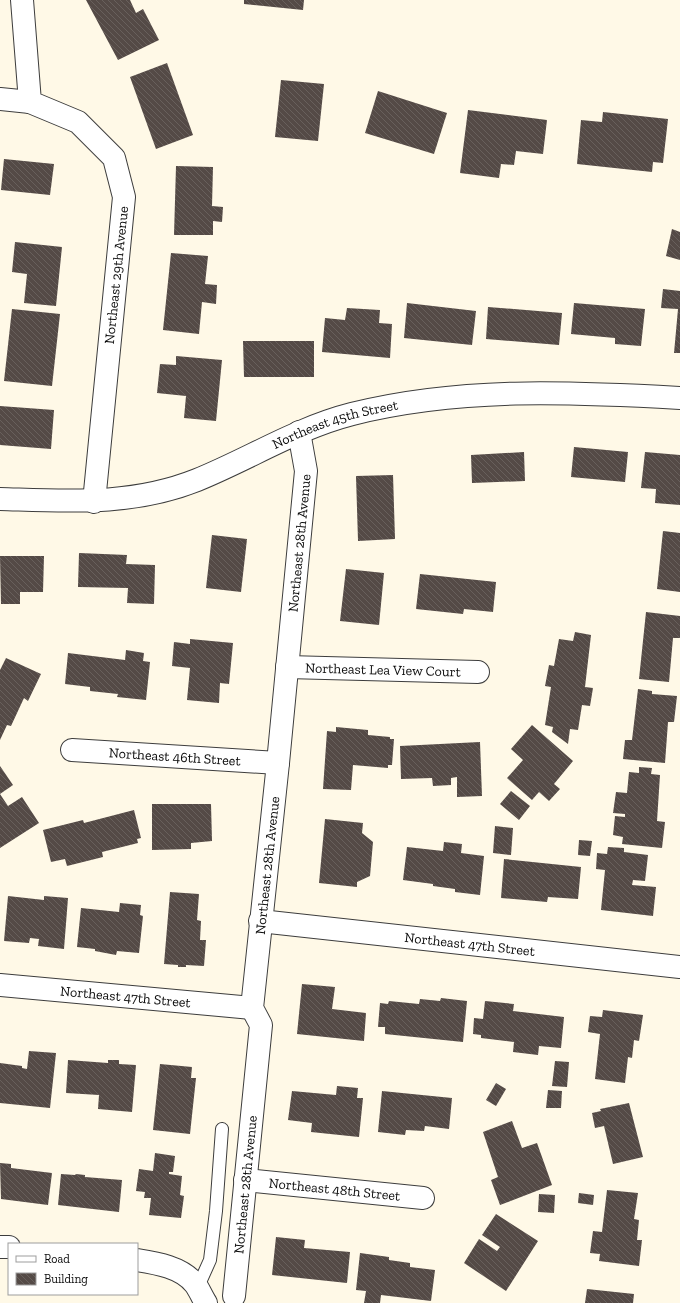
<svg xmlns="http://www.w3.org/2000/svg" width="680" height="1303" font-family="'Zilla Slab',serif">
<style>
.building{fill:url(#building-back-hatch)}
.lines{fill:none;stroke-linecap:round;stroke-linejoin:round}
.service-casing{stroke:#3d3d3d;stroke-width:14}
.minor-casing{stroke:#3d3d3d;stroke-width:24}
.service{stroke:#fff;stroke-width:12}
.minor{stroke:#fff;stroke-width:22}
.labels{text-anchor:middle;stroke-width:4;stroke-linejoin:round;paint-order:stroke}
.street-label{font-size:14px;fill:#0a0a0a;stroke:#fff}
</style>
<defs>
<pattern id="building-back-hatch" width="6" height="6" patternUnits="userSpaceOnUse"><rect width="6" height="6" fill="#544a46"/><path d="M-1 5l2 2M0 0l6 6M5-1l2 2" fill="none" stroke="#68605c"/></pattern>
</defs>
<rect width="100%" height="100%" fill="#fff9e7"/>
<g class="building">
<path d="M86,0H130L136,13L143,9L159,40L118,60Z"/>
<path d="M244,0H304L303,10L244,4Z"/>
<path d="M167,63L193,135L156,149L130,77Z"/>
<path d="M281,80L324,84L318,141L275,137Z"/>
<path d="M378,91L447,113L434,154L365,133Z"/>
<path d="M468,110L547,120L543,154L516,151L514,165L501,164L499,178L460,173Z"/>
<path d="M603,112L668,119L663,163L653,162L652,172L577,164L581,120L602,122Z"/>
<path d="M4,159L54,164L50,195L1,190Z"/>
<path d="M176,166L213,167L212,206L223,207L222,222L213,221V235H174Z"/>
<path d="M672,229L680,232V260L666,256Z"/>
<path d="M15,242L62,247L56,306L24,303L27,274L12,272Z"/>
<path d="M171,253L208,256L205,284L217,285L216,304L202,302L199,334L163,330Z"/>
<path d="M663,289L680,291V353H674L678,309L661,308Z"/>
<path d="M407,303L476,311L472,345L404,338Z"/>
<path d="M574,303L645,309L641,346L615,344V338L571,334Z"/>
<path d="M488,307L562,313L559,345L486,339Z"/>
<path d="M347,308L380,310L379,323L392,324L390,358L322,352L325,318L345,320Z"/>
<path d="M12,309L60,314L52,386L4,381Z"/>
<path d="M243,341H314V377H244Z"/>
<path d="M176,356L222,360L216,421L184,418L186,396L157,393L160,364L176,365Z"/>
<path d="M0,406L54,410L51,449L0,445Z"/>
<path d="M574,447L628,452L625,482L571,477Z"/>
<path d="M524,452L525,481L472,483L471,455Z"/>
<path d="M645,452L680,455V505L655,503L656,489L641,488Z"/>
<path d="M393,475L395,539L358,541L356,476Z"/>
<path d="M663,531L680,533V592L657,589Z"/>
<path d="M212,535L247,539L241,592L206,588Z"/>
<path d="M79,553L127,555L126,564L155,565L154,604L127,603L128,588L78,587Z"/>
<path d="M0,556H44L43,592H20V604H1Z"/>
<path d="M346,569L384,573L379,625L340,621Z"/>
<path d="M420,574L496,582L493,612L464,609L463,614L416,609Z"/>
<path d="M646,612L680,616V638H673L669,682L639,679Z"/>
<path d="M575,632L591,635L585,687L593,688L590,706L582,705L578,730L570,729L568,744L552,732L553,727L545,725L551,687L545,686L549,665L554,666L559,639L573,641Z"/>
<path d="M190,639L233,643L229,684L220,683L219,703L187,700L190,668L172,666L174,642L190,644Z"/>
<path d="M126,650L144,653L143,661L150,662L146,700L117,697L118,694L90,691V687L65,684L68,653L125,660Z"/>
<path d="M6,658L41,674L28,701L24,698L11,726L7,725L0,740V670Z"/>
<path d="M638,689L652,691V694L677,696L674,722H668L665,763L623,759L625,740H632Z"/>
<path d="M532,725L573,761L554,784L560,789L549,801L539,792L532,800L507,778L523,760L511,749Z"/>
<path d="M336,727L368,730V735L390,737V739H394L392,765H388V768L353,765L351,790L323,789L327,731L336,732Z"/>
<path d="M480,742L482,796L457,797V777L451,778V785L433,786L432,778L401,779L400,746Z"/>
<path d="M0,766L13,785L0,794Z"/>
<path d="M639,767L652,768L651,774L660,775L657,821L665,822L662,848L622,844L623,837L613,835L615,816L625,817V814L613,813L616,792L627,793L629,772L639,773Z"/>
<path d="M511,791L530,806L519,820L500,804Z"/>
<path d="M0,794L8,806L22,797L39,823L0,848Z"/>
<path d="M152,804H211L212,841L191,843V849L152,850Z"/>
<path d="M134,810L141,838L137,839L138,843L102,852L103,857L67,866L65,859L51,862L43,830L83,820L84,823Z"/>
<path d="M325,819L363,823L362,833L373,842L370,876L357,882V887L319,883Z"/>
<path d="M495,826L513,828L511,855L493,853Z"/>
<path d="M579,840L592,841L590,856L578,855Z"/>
<path d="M444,842L462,844L461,853L484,856L480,895L455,892V889L433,886V884L403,880L407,847L443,851Z"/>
<path d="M608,847L624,848V852L648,855L645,881L633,880L632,885L656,887L653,916L601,910L605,870L596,869L597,853L607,854Z"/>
<path d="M504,859L581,867L578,899L548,897L547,902L501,898Z"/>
<path d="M170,892L199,894L197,920L201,921L200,940H206L204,966L186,965V967H178V965L164,964Z"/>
<path d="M8,896L44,900V896L68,898L64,949L38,946L39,939L30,938L29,943L4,941Z"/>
<path d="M120,903L141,905L140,915L143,916L139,953L117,951L116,955L95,951V949L77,947L81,908L119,912Z"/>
<path d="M302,984L335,987L332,1009L366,1013L364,1041L297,1034Z"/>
<path d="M441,998L467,1001L463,1042L385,1034V1027H378L380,1003L388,1004L389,1001L419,1004L420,999L440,1001Z"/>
<path d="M485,1001L514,1004L513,1011L564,1017L561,1048L539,1046L538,1055L513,1052L514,1042L481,1038V1035L473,1034L474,1018L483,1019Z"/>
<path d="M603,1010L643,1015L639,1041L634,1040L632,1058L628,1057L625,1083L595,1079L600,1034L588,1032L590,1016L602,1017Z"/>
<path d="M29,1051L56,1053L50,1108L0,1103V1063L22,1066V1068L27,1069Z"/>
<path d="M68,1060L108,1063V1060H119V1064L136,1065L132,1112L98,1109L99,1095L66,1093Z"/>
<path d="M555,1061L569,1062L567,1087L552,1086Z"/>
<path d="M160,1064L192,1067L191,1078H196L190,1134L153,1130Z"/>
<path d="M496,1083L506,1089L496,1106L486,1100Z"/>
<path d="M337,1086L358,1088L357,1098H363L359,1137L311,1132L312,1123L288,1120L292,1091L336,1095Z"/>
<path d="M548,1090L562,1091L561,1108H546Z"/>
<path d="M382,1091L452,1098L449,1129L425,1126L424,1131L406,1130L405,1135L378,1132Z"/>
<path d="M629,1103L643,1157L613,1164L604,1126L595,1128L592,1113L601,1111L600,1109Z"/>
<path d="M512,1121L522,1148L537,1143L552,1185L500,1205L491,1180L498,1177L483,1132Z"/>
<path d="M155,1153L175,1156L173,1172H169V1174L182,1176L180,1195L184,1196L181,1218L149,1215L151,1198H144L145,1192L136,1191L139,1169L153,1171Z"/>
<path d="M0,1163L11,1164V1168L52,1173L48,1205L1,1199Z"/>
<path d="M61,1174L75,1175L76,1174L85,1175V1177L122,1180L119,1212L58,1205Z"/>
<path d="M607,1190L638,1193L634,1219L639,1220L637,1240H642L639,1266L599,1261L600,1254L590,1253L593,1231L602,1232Z"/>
<path d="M579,1193L594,1195L593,1205L578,1203Z"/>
<path d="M539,1194L555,1195L554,1213L538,1212Z"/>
<path d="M496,1214L538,1241L506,1291L464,1263L479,1239L497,1251L500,1247L482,1235Z"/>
<path d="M276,1237L305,1240L304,1248L350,1252L347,1283L272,1275Z"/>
<path d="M360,1253L389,1257V1260L410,1263V1267L435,1270L431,1301L381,1295L380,1303H364L366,1291L356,1290Z"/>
<path d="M587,1289L634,1294L633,1303H585Z"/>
</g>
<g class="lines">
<g class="service-casing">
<path id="service" d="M197,1289L210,1260L216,1211L222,1129"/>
</g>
<g class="minor-casing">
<g id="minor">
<path d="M22,0L30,102L78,122L114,158L124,197L94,502"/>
<path d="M0,99L30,102"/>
<path id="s1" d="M0,499C68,501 132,506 197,480C249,459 297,428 352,414C460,387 570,392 680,398"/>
<path id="s2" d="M287,667L478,672"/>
<path id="s3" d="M72,750L278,763"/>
<path id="s4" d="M260,921L680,967"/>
<path id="s5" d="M0,985L252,1008"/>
<path id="s6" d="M245,1180L423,1198"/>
<path d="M0,1247H9"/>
<path d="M137,1260C156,1263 182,1267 195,1284C199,1289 202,1297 206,1303"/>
<path id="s7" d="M234,1296L261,1025L252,1008L278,763L306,471L299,432"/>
</g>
</g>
<use href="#service" class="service"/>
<use href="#minor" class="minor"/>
</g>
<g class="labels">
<g class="street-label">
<text transform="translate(116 275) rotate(-84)" y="5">Northeast 29th Avenue</text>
<text dy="5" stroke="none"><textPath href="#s1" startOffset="349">Northeast 45th Street</textPath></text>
<text dy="5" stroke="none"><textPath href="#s7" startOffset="759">Northeast 28th Avenue</textPath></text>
<text dy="5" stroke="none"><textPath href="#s2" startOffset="96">Northeast Lea View Court</textPath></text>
<text dy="5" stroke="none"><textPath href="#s3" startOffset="103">Northeast 46th Street</textPath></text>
<text dy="5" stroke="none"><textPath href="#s7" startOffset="435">Northeast 28th Avenue</textPath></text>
<text dy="5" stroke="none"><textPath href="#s4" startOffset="211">Northeast 47th Street</textPath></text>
<text dy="5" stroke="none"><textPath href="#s5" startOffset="126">Northeast 47th Street</textPath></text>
<text dy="5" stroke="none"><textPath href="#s7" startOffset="112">Northeast 28th Avenue</textPath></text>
<text dy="5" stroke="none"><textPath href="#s6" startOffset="90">Northeast 48th Street</textPath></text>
</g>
</g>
<rect x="8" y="1243" width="130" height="52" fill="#ffffff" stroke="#9d9d9d"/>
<rect x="16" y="1256" width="20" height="6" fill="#ffffff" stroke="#9d9d9d"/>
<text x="44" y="1263" font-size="12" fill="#0a0a0a">Road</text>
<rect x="16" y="1273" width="20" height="12" fill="url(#building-back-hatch)" stroke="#9d9d9d"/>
<text x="44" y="1283" font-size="12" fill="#0a0a0a">Building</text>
</svg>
